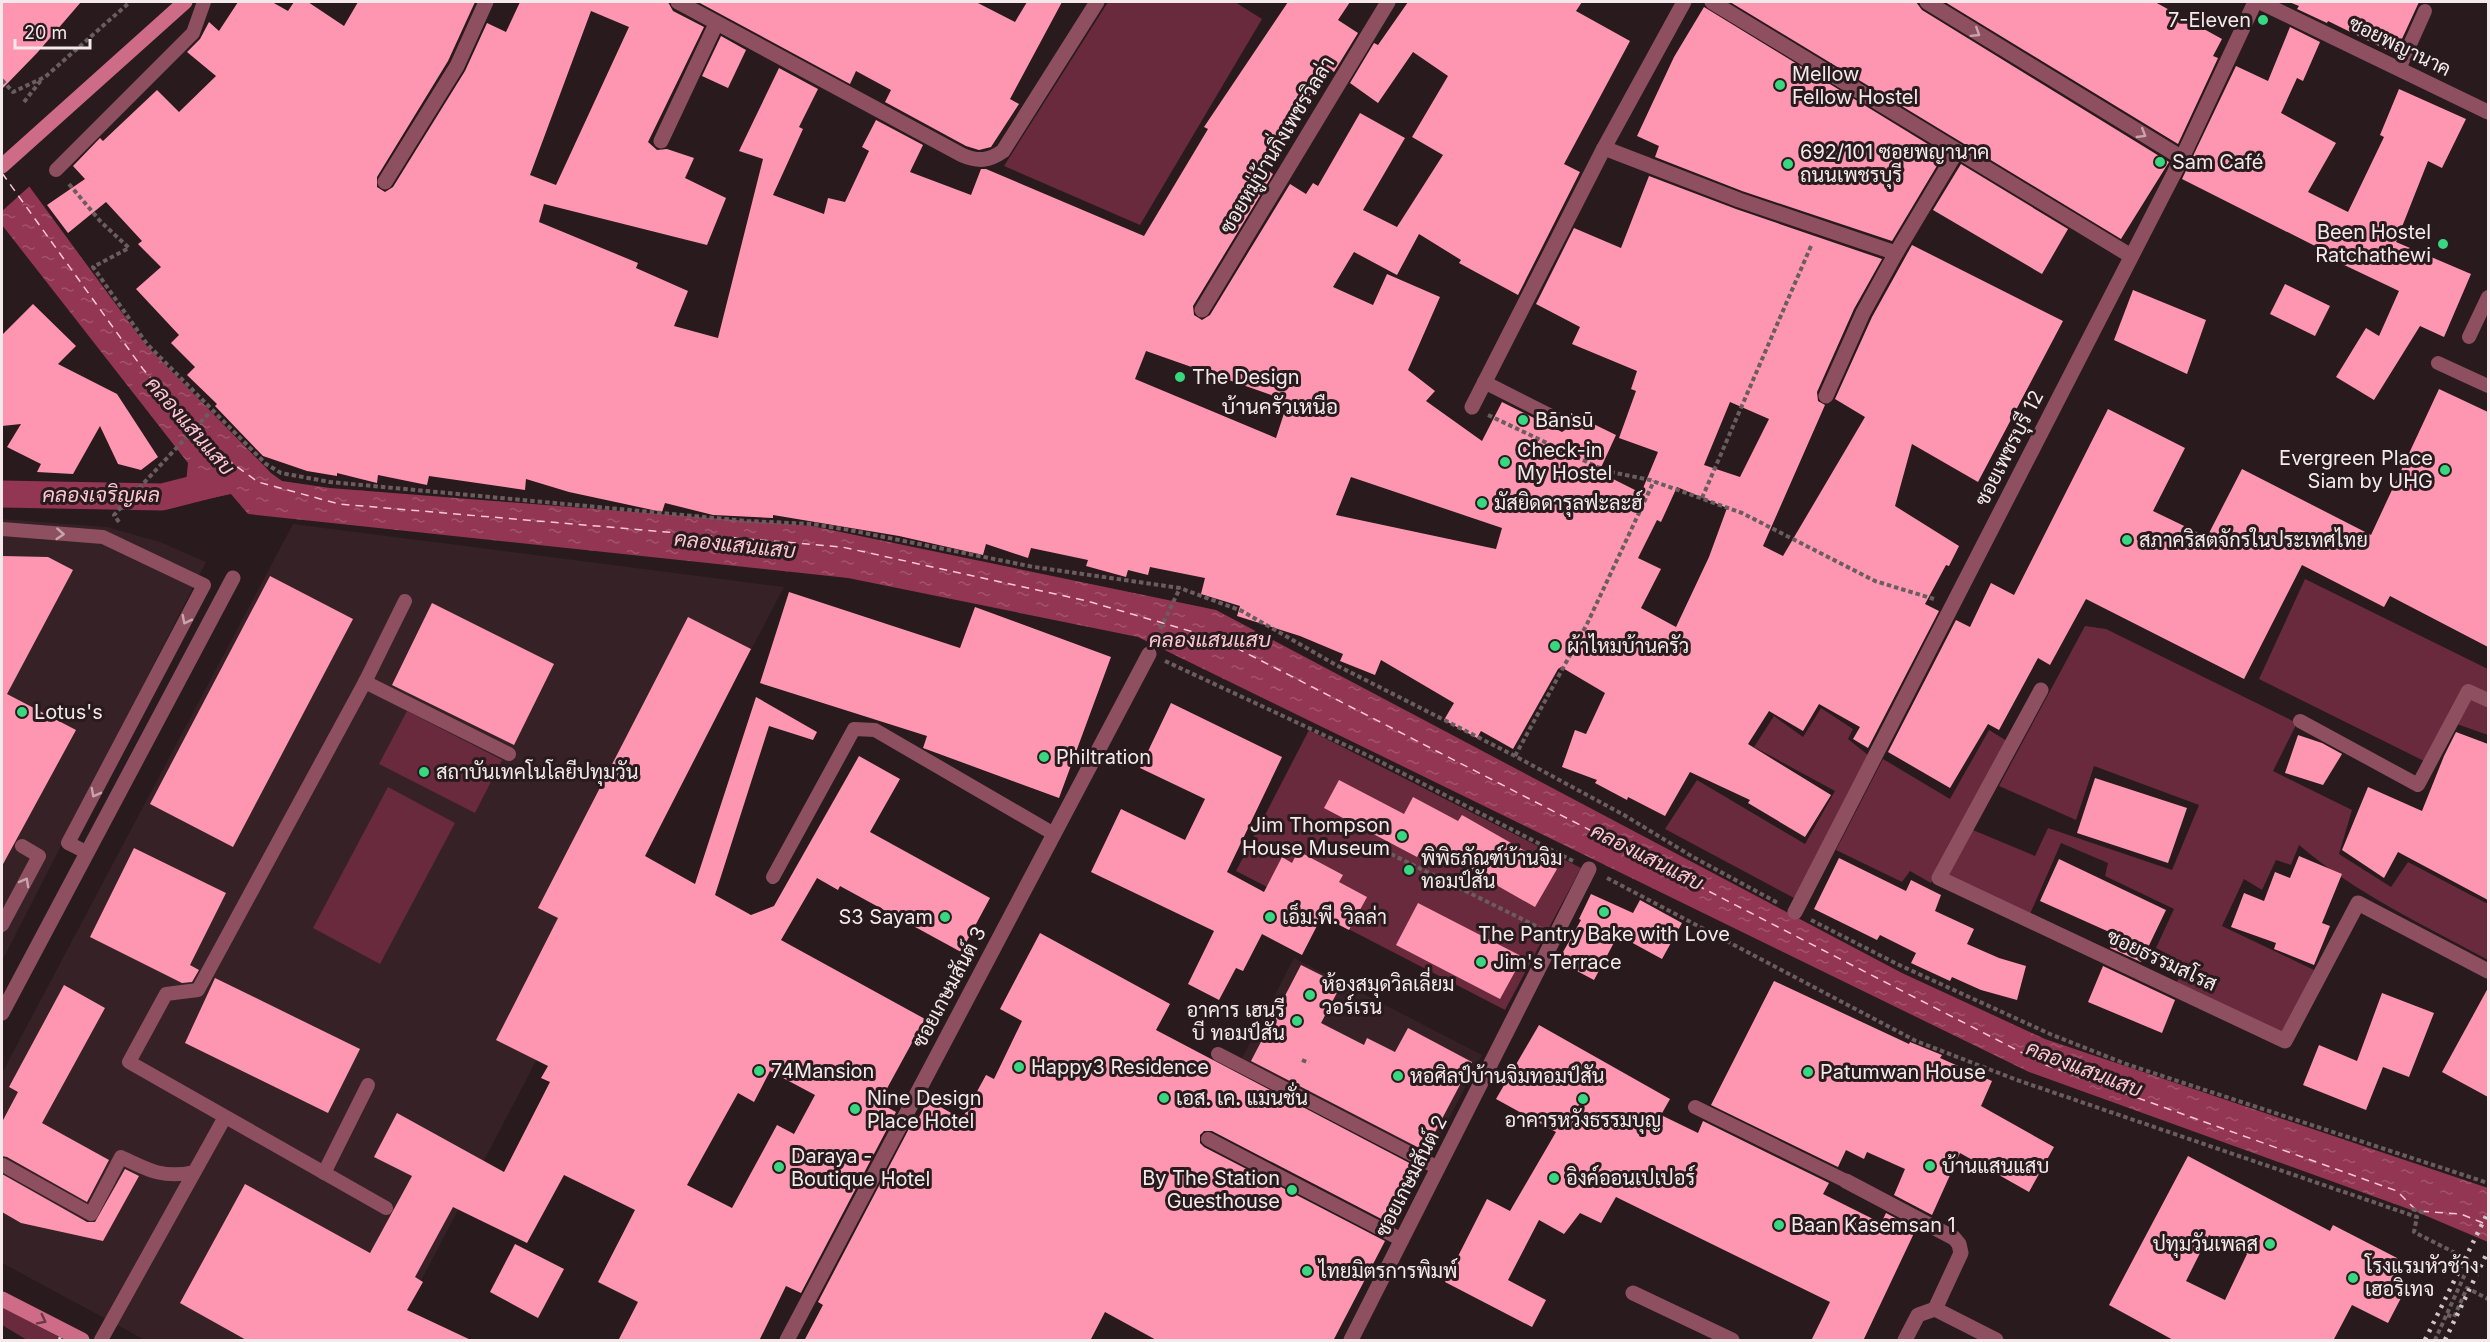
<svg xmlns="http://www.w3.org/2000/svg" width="2490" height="1342" font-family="Inter,Sarabun,sans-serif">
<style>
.built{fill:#362126}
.green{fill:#682a3c}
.water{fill:url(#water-ripples)}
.pier{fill:#281a1d}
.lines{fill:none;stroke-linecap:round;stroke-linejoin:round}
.canal{stroke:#933653;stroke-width:27}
.ferry{stroke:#fcc6d2;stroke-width:1.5;stroke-dasharray:8 6;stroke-linecap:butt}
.building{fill:#ff96b1;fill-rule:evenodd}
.path{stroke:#6a5d60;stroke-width:4;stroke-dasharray:4.5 3;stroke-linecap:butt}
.service{stroke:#8e5060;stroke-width:14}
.minor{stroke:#8e5060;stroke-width:15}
.secondary{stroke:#ce6b86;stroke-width:15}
.rail{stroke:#cfc4c6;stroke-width:4.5;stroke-dasharray:3 6;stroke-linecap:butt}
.oneway{stroke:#c6a5ad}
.oneway2{stroke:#6a3a47}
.poi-dot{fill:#37d880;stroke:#281a1d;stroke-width:2}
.labels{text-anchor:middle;stroke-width:6;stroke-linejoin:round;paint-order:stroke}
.poi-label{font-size:20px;fill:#f4eaec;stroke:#281a1d;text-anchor:start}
.street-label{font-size:20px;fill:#f4eaec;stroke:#281a1d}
.neighbourhood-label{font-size:21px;fill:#f4eaec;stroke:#281a1d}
.water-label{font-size:21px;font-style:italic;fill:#fcc6d2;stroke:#281a1d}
</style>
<defs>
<pattern id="water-ripples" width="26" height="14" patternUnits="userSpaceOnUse" patternTransform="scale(1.5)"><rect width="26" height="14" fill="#933653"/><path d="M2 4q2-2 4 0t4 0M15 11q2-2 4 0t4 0" fill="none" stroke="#a3536c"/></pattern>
</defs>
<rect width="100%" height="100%" fill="#281a1d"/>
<g class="built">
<path d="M2,519L107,527L160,542L206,562L2,961Z"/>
<path d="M293,524L784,587L390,1340H145L2,1263V1073Z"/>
<path d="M1294,958L1482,1055L1430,1155L1242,1058Z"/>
</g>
<g class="green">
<path d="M1108,2H1235L1262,19L1140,225L1004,166Z"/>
<path d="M2305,579L2488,669V735L2451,722L2424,761L2259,679Z"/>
<path d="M2085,626L2106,629L2297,723L2273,771L2352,810L2339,854L2391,887L2408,862L2488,904V960C2424,925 2355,893 2299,845L2291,865L2276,860L2262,890L2244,879L2222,926L2314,970L2283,1035L2177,982L2184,963L2156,948L2174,909L2105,876L2108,863L2061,843L2030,914L1948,876L1973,830L2035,856L2048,828L2172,870L2199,805L2094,766L2076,820L1999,786Z"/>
<path d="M1821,708L1853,729L1848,739L1868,755L1796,899L1665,829L1697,780L1805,844L1835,791L1754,747L1774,716L1803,737Z"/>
<path d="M407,711L502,760L475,813L379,764Z"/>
<path d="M1309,730L1581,868L1505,1010L1236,871Z"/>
<path d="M1989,730L2007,741L1931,883L1910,871L1902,882L1836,850L1883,759L1950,799Z"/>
<path d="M388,787L455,823L380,964L313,928Z"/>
<path d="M2,1307L65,1340H27L2,1325Z"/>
</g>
<path class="water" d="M2,144L26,182L145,344L271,473L282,481L330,488L812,526L1216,610L1902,973L2045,1039L2488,1188V1242L2417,1212L2029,1072L1138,637L848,578L248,514L231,494L184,504L188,463L2,225Z"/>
<path class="pier" d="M2,141L31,185L2,211Z"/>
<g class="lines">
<path class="canal" d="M2,494L162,497L221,482"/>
<path class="ferry" d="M2,173L143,369L214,450L258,482L339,504L842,547L1087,601L1221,640L2046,1065L2397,1191L2417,1211L2461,1214L2488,1225"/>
</g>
<g class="building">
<path d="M2,2H81L37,53L2,89Z"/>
<path d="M238,2H272L288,11L294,2H308L344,26L358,2H475L448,61L377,177V187L385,192L393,187L465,71L487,23L506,32L520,2H668L673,11L704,27L648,142L657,150L667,149L694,158L685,178L726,198L707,245L544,204L539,222L638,263L636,268L688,291L674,326L718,338L763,159L739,151L779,68L818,89L799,127L803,129L773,195L824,214L828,198L845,202L869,151L862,147L876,120L923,145L910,172L971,195L981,169H986L1144,236L1208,129L1204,127L1288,2H1350L1338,20L1358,33L1334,72L1328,68L1264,168L1273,174L1193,306L1194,315L1202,320L1210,315L1290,184L1306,194L1313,183L1318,186L1360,113L1405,138L1363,210L1397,227L1443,155L1412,137L1448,76L1413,52L1378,103L1350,83L1374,43L1378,45L1408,2H1582L1576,11L1630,41L1564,164L1580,172L1518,295L1459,263L1461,260L1419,234L1397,275L1354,252L1333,287L1373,305L1387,274L1440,297L1408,370L1435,391L1426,401L1482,441L1502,402L1562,432L1571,426V413L1616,435L1599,472L1641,493L1658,452L1619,438L1636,391L1631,389L1637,371L1572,344L1580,327L1536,304L1574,228L1621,248L1649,176L1736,209L1882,259L1854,309L1817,392L1818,401L1825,405L1763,546L1783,556L1865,417L1835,399L1872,317L1912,245L2063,321L1978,482L1912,444L1895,506L1959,546L1949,566L1946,565L1925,604L1939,611L1868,748L1853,739L1860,727L1819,704L1803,731L1769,711L1748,744L1831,795L1805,837L1748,803L1750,800L1690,772L1665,816L1628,797L1627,800L1595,783L1597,780L1562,767L1575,730L1586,734L1605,693L1561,667L1558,669L1513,749L1481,731L1477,738L1444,720L1454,703L1381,660L1375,675L1340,661L1343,654L1300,636L1237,616L1240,606L1201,594L1205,578L1150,567L1148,575L1128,570L1126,577L1086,566L1088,560L1031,548L1028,558L986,544L983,555L899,536L773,515V518L713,515L665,503L662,512L569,492L526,479L525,490L429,476L427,485L378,475L377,483L337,473V476L307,471L263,456L215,406L217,404L187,375L195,367L171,343L179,335L136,289L161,267L138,244L142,241L106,202L68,233L47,205L85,179L73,166L100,138L103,141L157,90L179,112L216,76L187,52L200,39L209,22L219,31ZM591,11L629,27L556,185L530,175ZM1146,351L1288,401L1276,438L1135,379ZM1730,402L1769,419L1740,477L1704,465ZM1351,477L1502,528L1496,549L1336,515ZM1677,487L1727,508L1709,557L1676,627L1641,608L1661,569L1638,558L1657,520L1661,522Z"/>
<path d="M698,2H976L1015,22L1027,2H1062L1010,99L1019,104L991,147L979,150L966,146L885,102L891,90L856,71L850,84Z"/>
<path d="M1730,2H1916L1922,10L2169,162L2121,239Z"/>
<path d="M1945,2H2155L2222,39L2213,56L2218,58L2178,144Z"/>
<path d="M2289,2H2419L2395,54L2328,21L2327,23L2297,9L2299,6Z"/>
<path d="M1704,7L1944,154L1892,241L1742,191L1655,157L1659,146L1637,136L1674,57Z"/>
<path d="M2290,27L2320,42L2303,81L2297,78L2281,113L2336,143L2308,192L2348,212L2384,137L2380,135L2399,89L2466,119L2442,168L2428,161L2396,242L2471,274L2444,337L2420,326L2374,400L2336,377L2366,328L2379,336L2399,291L2321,254L2323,250L2182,179L2236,66L2268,81Z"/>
<path d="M721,36L746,50L728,88L702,76Z"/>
<path d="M1961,164L2068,229L2042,274L1933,210Z"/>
<path d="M2285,284L2330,306L2315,336L2270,314Z"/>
<path d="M2133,290L2206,320L2187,374L2114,340Z"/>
<path d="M33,304L76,346L58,364L117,394L158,457L141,470L118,464L100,426L73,474L37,472L41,464L7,447L21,424L2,426V335Z"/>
<path d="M2439,389L2488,412V647L2390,596L2384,607L2302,565L2244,679L2086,599L2050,665L2038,658L1999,730L1988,724L1950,788L1888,752L1956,620L1970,627L1991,583L2014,595L2108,409L2185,448L2153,511L2207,537L2242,469L2371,535Z"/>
<path d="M2,556L48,557L73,570L7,694L76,730L2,866Z"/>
<path d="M270,576L353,619L233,847L150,804Z"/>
<path d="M789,592L960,648L975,607L1111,657L1059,798L923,748L927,736L760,683Z"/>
<path d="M432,603L554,664L514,745L392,685Z"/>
<path d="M688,617L751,649L645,856L695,884L756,697L817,732L813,740L769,726L715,895L751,915L774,906L859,756L900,779L870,832L990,898L961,952L840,886L838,890L817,878L781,940L925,1019L879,1103L896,1112L801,1293L786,1286L759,1341H618L638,1302L598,1282L635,1210L564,1175L527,1243L453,1207L415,1277L423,1282L407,1310L473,1341H248L180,1303L245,1184L370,1253L412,1176L374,1157L397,1113L504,1172L550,1082L541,1078L548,1066L496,1040L558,918L538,908ZM770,1071L815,1095L794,1134L777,1125L732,1208L687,1185L738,1093L754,1102Z"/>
<path d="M1171,703L1282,757L1227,872L1264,892L1282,857L1292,863L1298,851L1343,875L1339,882L1367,897L1349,930L1322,916L1302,955L1262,934L1243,971L1236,968L1219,1000L1188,984L1214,931L1091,872L1121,809L1185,840L1205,799L1140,768Z"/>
<path d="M2456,732L2488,744V900L2398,852L2384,878L2342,850L2368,787L2422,811L2444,756Z"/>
<path d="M2298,735L2322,743L2342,754L2323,785L2285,773Z"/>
<path d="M2095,778L2187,808L2168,863L2077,833Z"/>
<path d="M1339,780L1404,814L1413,797L1458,821L1462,815L1557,869L1535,907L1424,844L1417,857L1324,808Z"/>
<path d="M134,848L226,893L190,965L199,970L192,982L182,983L90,937Z"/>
<path d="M2299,856L2342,874L2322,923L2330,926L2314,965L2274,949L2276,943L2231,927L2244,893L2264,901L2275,872L2290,878Z"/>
<path d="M1839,858L1906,891L1911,880L1941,895L1935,911L1974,929L1967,944L1999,958L2026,966L2017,1000L1981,990L1952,977L1950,981L1911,963L1916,953L1880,935L1877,940L1814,909Z"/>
<path d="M2059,859L2166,910L2141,962L2110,948L2116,935L2040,901Z"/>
<path d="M1591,894L1633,913L1640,900L1682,923L1662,959L1618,935L1594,980L1558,961L1581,920L1579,919Z"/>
<path d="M1418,903L1523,957L1500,999L1396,945Z"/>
<path d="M1040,933L1170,1004L1156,1030L1417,1167L1405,1192L1409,1194L1393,1225L1212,1131H1204L1200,1135V1143L1204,1147L1385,1241L1333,1341H1158L1105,1312L1090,1341H804L823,1305L818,1302L913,1121L916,1123L928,1100L962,1119L986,1075L994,1079L1022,1021L1000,1009Z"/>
<path d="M1301,965L1341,985L1321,1023L1364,1045L1367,1038L1395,1052L1408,1028L1472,1062L1425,1151L1251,1061Z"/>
<path d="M2103,966L2175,1000L2162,1033L2088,1002Z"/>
<path d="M215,978L360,1049L328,1113L185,1043Z"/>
<path d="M1774,981L1909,1044L1910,1042L1942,1055L1940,1058L1992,1081L1981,1106L2054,1147L2029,1192L1960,1153L1932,1215L1894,1195L1905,1169L1867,1152L1864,1159L1846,1150L1838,1167L1711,1105Z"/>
<path d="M64,985L105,1008L42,1123L109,1160L87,1202L7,1157L2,1156V1122L18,1092L9,1087Z"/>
<path d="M2488,988V1097L2442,1072Z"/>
<path d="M2382,993L2434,1013L2409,1077L2383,1067L2366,1110L2303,1085L2319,1045L2357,1061Z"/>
<path d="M1539,1025L1670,1099L1661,1115L1698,1133L1703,1121L1829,1183L1823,1194L1881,1223L1886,1213L1916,1229L1863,1341H1811L1830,1302L1616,1197L1601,1223L1580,1213L1564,1234L1539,1220L1508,1280L1546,1300L1532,1327L1445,1282L1487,1199L1510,1211L1556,1132L1496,1099Z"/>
<path d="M2188,1156L2330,1231L2333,1225L2399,1259L2401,1298L2388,1323L2352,1305L2333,1341H2175L2109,1305ZM2209,1235L2247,1254L2225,1300L2186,1281Z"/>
<path d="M125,1169L139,1176L103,1241L21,1223L2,1212V1174L87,1222H95Z"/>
<path d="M515,1244L564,1269L538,1318L490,1292Z"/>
</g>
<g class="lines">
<g class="path">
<path d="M2,80L13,92L45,77L130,2"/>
<path d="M24,102L42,79"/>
<path d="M69,184L101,222L129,248L93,267L147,344L266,464L281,473L330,482L747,521L812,524L849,530L1034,567L1180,588L1242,611L1336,665L1515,756L1624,815L1693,857L1778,903"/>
<path d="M1488,415L1606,471L1650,480L1742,513L1875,581L1934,599"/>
<path d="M1702,498L1811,246"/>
<path d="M119,522L114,515L210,412"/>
<path d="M1157,636L1180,588"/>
<path d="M1165,661L1371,757L1573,861"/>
<path d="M1515,756L1587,624L1654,481"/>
<path d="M1391,854L1540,928"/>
<path d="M1607,878L1916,1041L2017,1080L2417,1217L2414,1232L2471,1261L2435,1340"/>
<path d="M1811,920L1897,964L2050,1034L2126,1064L2488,1183"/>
<path d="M1302,1060L1309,1063"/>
<path d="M2412,1209L2425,1213"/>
<path d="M2447,1315L2454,1317L2467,1288L2488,1299"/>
</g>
<g class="service">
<path d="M2399,69L2425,11"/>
<path d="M56,170L193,33L204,2"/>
<path d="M2469,337L2488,297"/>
<path d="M2438,363L2488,386"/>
<path d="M1484,382L1563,422"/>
<path d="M2,529L103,537L204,585L68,843L86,852"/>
<path d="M365,682L509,754"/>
<path d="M2300,721L2418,785L2468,691L2488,700"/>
<path d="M773,877L854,729L875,730L1054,834"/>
<path d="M2,925L39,856L22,846"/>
<path d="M1218,1054L1438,1168"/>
<path d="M1695,1107L1846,1181"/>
<path d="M1208,1139L1402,1240"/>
<path d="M3,1165L91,1214L121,1157C148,1170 164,1179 194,1172"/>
<path d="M324,1173L368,1085"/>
<path d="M386,1208L129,1062L166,994L198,990L365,682L405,601"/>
<path d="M101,1340L225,1117"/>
</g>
<g class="minor">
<path d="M678,2L962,155C978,162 989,161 1003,151L1097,2"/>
<path d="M1712,2L2131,256"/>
<path d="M1927,2L2182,158"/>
<path d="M2260,2L2488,112"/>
<path d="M661,141L716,24"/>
<path d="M1604,148L1739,200L1896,253"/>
<path d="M385,182L457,66L486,2"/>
<path d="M1202,310L1388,2"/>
<path d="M1826,396L1863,313L1896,253L1957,151"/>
<path d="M1472,407L1604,148L1684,2"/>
<path d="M2041,690L1939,878L2285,1041L2358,903L2488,971"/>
<path d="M1795,912L2182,158L2255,2"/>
<path d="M2,1013L233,578"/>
<path d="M1846,1181L1954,1238L1959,1244L1961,1253L1935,1309"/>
<path d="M1633,1293L1732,1340"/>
<path d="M787,1340L1149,654"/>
<path d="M1351,1340L1589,869"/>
<path d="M1905,1340L1918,1315L1935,1309L1996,1340"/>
</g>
<g class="secondary">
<path d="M2,166L185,2"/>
<path d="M2,1299L82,1340"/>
</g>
<g class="rail">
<path d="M58,1339L61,1340"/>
<path d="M2425,1340L2488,1212"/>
<path d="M2445,1340L2488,1251"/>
</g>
</g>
<defs><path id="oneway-chevron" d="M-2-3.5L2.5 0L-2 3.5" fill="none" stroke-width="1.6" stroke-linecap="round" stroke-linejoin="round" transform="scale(1.5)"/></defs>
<g class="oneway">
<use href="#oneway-chevron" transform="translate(1976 33) rotate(32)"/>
<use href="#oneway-chevron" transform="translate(2142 134) rotate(31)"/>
<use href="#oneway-chevron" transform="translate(60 534) rotate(4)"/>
<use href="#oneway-chevron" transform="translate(186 620) rotate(117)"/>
<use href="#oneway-chevron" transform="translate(95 793) rotate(118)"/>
<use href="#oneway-chevron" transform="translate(25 882) rotate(-61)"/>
</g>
<use class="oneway2" href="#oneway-chevron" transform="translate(42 1320) rotate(27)"/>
<g class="poi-dot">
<circle cx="2263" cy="20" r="6"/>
<circle cx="1780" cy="85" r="6"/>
<circle cx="2160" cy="162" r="6"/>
<circle cx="1788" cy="164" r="6"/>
<circle cx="2443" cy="244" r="6"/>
<circle cx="1180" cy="377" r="6"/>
<circle cx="1523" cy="420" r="6"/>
<circle cx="1505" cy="462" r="6"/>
<circle cx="2445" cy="470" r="6"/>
<circle cx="1482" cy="503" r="6"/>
<circle cx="2127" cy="540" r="6"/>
<circle cx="1555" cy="646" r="6"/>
<circle cx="22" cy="712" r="6"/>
<circle cx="1044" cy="757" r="6"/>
<circle cx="424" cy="772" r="6"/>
<circle cx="1402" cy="836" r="6"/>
<circle cx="1409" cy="870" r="6"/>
<circle cx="1604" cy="912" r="6"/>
<circle cx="945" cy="917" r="6"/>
<circle cx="1270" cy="917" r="6"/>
<circle cx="1481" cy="962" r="6"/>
<circle cx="1310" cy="995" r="6"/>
<circle cx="1297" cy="1021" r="6"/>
<circle cx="1019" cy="1067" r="6"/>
<circle cx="759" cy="1071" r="6"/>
<circle cx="1808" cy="1072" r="6"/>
<circle cx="1398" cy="1076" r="6"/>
<circle cx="1164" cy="1098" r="6"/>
<circle cx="1583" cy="1099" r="6"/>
<circle cx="855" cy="1109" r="6"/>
<circle cx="1930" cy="1166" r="6"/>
<circle cx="779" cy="1167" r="6"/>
<circle cx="1554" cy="1178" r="6"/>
<circle cx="1292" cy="1190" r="6"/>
<circle cx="1779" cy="1225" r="6"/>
<circle cx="2270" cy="1244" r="6"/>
<circle cx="1307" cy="1271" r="6"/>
<circle cx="2353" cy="1278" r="6"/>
</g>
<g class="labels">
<g class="poi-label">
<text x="2251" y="27" text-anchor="end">7-Eleven</text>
<text x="1792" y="81">Mellow<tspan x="1792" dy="23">Fellow Hostel</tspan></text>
<text x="1800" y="159">692/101 ซอยพญานาค<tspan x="1800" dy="23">ถนนเพชรบุรี</tspan></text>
<text x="2172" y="169">Sam Café</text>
<text x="2431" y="239" text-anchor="end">Been Hostel<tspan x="2431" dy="23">Ratchathewi</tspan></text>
<text x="1192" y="384">The Design</text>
<text x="1535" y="427">Bānsū</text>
<text x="1517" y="457">Check-in<tspan x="1517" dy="23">My Hostel</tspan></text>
<text x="2433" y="465" text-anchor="end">Evergreen Place<tspan x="2433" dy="23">Siam by UHG</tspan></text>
<text x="1494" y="510">มัสยิดดารุลฟะละฮ์</text>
<text x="2139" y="547">สภาคริสตจักรในประเทศไทย</text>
<text x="1567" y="653">ผ้าไหมบ้านครัว</text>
<text x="34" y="719">Lotus's</text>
<text x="1056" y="764">Philtration</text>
<text x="436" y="779">สถาบันเทคโนโลยีปทุมวัน</text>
<text x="1390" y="832" text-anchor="end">Jim Thompson<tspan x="1390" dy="23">House Museum</tspan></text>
<text x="1421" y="865">พิพิธภัณฑ์บ้านจิม<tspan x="1421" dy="23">ทอมป์สัน</tspan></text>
<text x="933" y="924" text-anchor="end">S3 Sayam</text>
<text x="1282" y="924">เอ็ม.พี. วิลล่า</text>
<text x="1604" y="941" text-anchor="middle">The Pantry Bake with Love</text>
<text x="1493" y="969">Jim's Terrace</text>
<text x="1322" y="991">ห้องสมุดวิลเลี่ยม<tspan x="1322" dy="23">วอร์เรน</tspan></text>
<text x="1285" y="1017" text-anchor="end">อาคาร เฮนรี<tspan x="1285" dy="23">บี ทอมป์สัน</tspan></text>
<text x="1031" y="1074">Happy3 Residence</text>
<text x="771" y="1078">74Mansion</text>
<text x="1820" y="1079">Patumwan House</text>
<text x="1410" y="1083">หอศิลป์บ้านจิมทอมป์สัน</text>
<text x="867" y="1105">Nine Design<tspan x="867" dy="23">Place Hotel</tspan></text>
<text x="1176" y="1105">เอส. เค. แมนชั่น</text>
<text x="1583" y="1127" text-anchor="middle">อาคารหวังธรรมบุญ</text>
<text x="791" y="1163">Daraya -<tspan x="791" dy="23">Boutique Hotel</tspan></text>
<text x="1942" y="1173">บ้านแสนแสบ</text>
<text x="1280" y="1185" text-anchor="end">By The Station<tspan x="1280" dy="23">Guesthouse</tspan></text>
<text x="1566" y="1185">อิงค์ออนเปเปอร์</text>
<text x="1791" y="1232">Baan Kasemsan 1</text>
<text x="2258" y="1251" text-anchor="end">ปทุมวันเพลส</text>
<text x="2365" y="1273">โรงแรมหัวช้าง<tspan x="2365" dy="23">เฮอริเทจ</tspan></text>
<text x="1319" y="1278">ไทยมิตรการพิมพ์</text>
</g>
<g class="street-label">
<text transform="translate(2400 46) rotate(26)" y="7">ซอยพญานาค</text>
<text transform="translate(1277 145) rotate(-59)" y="7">ซอยหมู่บ้านกิ่งเพชรวิลล่า</text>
<text transform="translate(2009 448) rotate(-63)" y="7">ซอยเพชรบุรี 12</text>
<text transform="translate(2162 960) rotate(25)" y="7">ซอยธรรมสโรส</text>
<text transform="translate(949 987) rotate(-62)" y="7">ซอยเกษมสันต์ 3</text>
<text transform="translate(1411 1176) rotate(-63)" y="7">ซอยเกษมสันต์ 2</text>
</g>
<g class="neighbourhood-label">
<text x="1280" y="414">บ้านครัวเหนือ</text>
</g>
<g class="water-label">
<text transform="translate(190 426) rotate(49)" y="7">คลองแสนแสบ</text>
<text x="101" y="502">คลองเจริญผล</text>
<text transform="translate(735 545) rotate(6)" y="7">คลองแสนแสบ</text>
<text x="1210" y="647">คลองแสนแสบ</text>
<text transform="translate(1647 857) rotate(27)" y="7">คลองแสนแสบ</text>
<text transform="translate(2084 1069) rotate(21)" y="7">คลองแสนแสบ</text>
</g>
</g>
<rect width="2490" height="1342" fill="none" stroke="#f4eaec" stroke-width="6"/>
<path d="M15 39v9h75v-9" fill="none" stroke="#f4eaec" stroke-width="3"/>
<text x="24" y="39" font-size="18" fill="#f4eaec" stroke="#281a1d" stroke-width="4.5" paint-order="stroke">20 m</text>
</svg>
